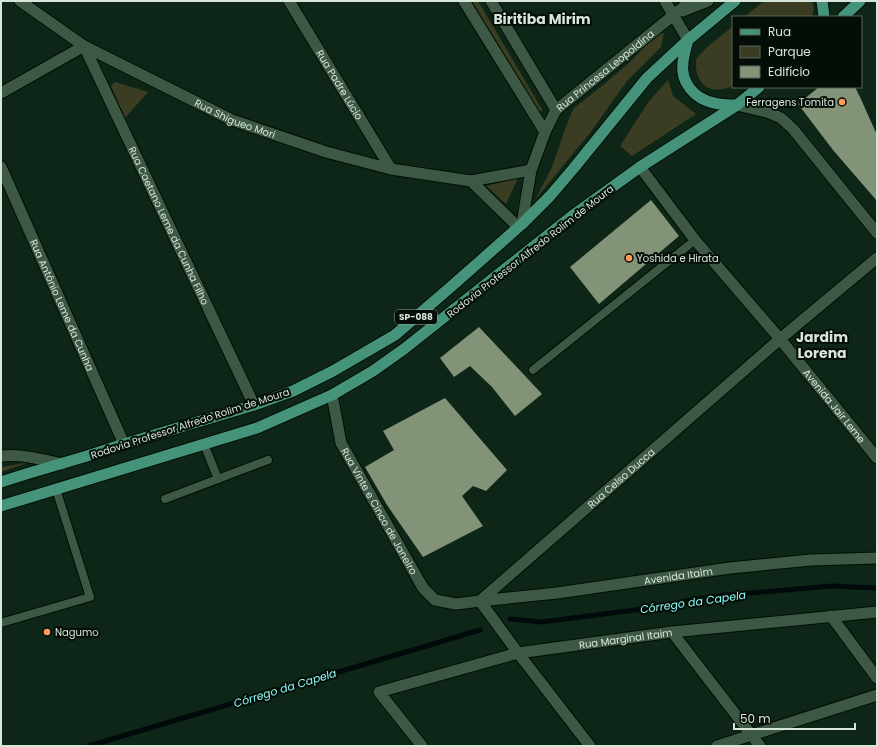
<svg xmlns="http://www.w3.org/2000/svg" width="878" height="747" font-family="Poppins,sans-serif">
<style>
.green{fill:#3a3d21}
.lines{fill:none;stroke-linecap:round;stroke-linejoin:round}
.stream{stroke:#000a0a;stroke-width:5}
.building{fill:#829378}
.service-casing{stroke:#000f03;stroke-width:10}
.minor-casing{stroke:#000f03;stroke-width:13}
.tertiary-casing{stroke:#000f03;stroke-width:13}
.primary-casing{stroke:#000f03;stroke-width:13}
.service{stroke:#3e5846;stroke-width:8}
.minor{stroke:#3e5846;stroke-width:11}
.tertiary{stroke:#3e5846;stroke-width:11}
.primary{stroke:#45937b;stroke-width:11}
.poi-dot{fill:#fd9c55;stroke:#040d06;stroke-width:1.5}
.labels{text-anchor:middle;stroke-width:4;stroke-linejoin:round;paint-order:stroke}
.shield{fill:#040d06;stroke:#98a59b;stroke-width:1}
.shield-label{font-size:9px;font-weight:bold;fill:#d7e6db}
.street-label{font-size:10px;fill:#d7e6db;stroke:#040d06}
.poi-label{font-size:10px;fill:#d7e6db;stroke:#040d06;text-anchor:start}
.water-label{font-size:11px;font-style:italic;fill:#8bf9f6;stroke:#040d06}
.district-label{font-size:14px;font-weight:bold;fill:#d7e6db;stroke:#040d06}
</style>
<rect width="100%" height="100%" fill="#0e2617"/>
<g class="green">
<path d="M472,1H478L543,111L538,112Z"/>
<path d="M764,1H812L814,8L812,17H744Z"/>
<path d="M733,26V85C725,91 709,92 702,83C698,78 696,72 696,66C696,65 696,60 696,60C700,51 725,33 733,26Z"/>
<path d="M664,33L661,47L627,81L590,133L535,200L552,167L564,132L573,109L603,85L630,62L656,34Z"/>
<path d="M668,80L673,96L696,114L632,156L620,146L649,101Z"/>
<path d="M115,82L148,92L125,118L111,86Z"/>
<path d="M518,178L506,204L486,186Z"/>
<path d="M30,462L1,472V467Z"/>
</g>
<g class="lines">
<g class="stream">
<path d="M510,619L542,622L642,609L715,596L832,586L877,588"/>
<path d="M89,746L480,630"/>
</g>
</g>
<g class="building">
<path d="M819,87H855L860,97L877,135V201L833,150L798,104Z"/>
<path d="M651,200L679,236L599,304L570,267Z"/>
<path d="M479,327L542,394L515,416L492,387L470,366L454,377L440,358Z"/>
<path d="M445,398L507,470L486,491L473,486L462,496L483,526L423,557L387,505L365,467L394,450L383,431Z"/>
</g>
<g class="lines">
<g class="service-casing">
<g id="service">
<path d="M533,370L695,240"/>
<path d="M204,444L218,479"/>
<path d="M165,499L268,460"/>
<path d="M1,623L90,597L56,489"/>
</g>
</g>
<g class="minor-casing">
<g id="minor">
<path id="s1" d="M289,1L391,169"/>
<path d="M665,1L688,40"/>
<path d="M683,11L708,1"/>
<path id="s2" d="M1,93L84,46L254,405"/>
<path d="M737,105L767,112L781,118L793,129L877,233"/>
<path id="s3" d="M556,110L691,1"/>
<path id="s4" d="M1,167L124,444"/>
<path id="s5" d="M640,167L695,240L780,339L877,458"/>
<path id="s6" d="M332,395L341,443L423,588L435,600L456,604L480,601L780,339L877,258"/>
<path d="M1,456C22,454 41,459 62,464"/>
<path id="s7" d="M480,601L557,593L730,568L811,560L877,558"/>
<path d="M480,601L518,653L590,746"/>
<path d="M831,616L877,678"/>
<path d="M672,632L760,746"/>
<path id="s8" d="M422,746L379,692L518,653L672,632L877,612"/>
<path d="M717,746L877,695"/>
</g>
</g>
<g class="tertiary-casing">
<g id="tertiary">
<path id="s9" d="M20,1L84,46L232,120L326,152L391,169L471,181L531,170"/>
<path d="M464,1L545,132"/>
<path d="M491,1L556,110L545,132L531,170L522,224"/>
<path d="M471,181L518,227"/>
</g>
</g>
<g class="primary-casing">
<g id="primary">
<path d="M822,1L824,17"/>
<path d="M843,17L860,1"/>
<path d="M688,40C686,47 684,55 683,62C680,83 695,99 714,103C721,105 729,105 737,105"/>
<path d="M1,482L26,474L87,456L124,444L254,405L293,391L333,371L395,335L453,285L522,224L550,196L573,169L647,78L688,40L735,1"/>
<path d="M1,506L257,428L332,395L373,371L404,349L572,216L640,167L737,105L759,87"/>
</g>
</g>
<use href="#service" class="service"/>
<use href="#minor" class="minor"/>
<use href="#tertiary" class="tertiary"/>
<use href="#primary" class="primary"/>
</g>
<g class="poi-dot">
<circle cx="842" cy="102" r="4"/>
<circle cx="629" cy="258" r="4"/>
<circle cx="47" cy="632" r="4"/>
</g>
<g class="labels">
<rect class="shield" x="395" y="310" width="42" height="14" rx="3"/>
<g class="shield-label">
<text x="416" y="320">SP-088</text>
</g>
<g class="street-label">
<text dy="4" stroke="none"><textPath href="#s3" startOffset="63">Rua Princesa Leopoldina</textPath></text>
<text dy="4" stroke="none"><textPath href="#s1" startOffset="98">Rua Padre Lúcio</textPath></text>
<text dy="4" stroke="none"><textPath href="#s9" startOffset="246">Rua Shigueo Mori</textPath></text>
<text dy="4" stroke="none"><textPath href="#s2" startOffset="294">Rua Caetano Leme da Cunha Filho</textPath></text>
<text transform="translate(530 251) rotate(-38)" y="4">Rodovia Professor Alfredo Rolim de Moura</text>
<text dy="4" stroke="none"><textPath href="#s4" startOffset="151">Rua Antônio Leme da Cunha</textPath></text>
<text dy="4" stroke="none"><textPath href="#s5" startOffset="308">Avenida Jair Leme</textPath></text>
<text transform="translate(190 423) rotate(-18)" y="4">Rodovia Professor Alfredo Rolim de Moura</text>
<text dy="4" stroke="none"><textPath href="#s6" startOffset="465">Rua Celso Ducca</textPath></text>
<text dy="4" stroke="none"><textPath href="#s6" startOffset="127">Rua Vinte e Cinco de Janeiro</textPath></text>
<text dy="4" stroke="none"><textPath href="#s7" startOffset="200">Avenida Itaim</textPath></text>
<text dy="4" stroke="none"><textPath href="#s8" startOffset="322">Rua Marginal Itaim</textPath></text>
</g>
<g class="poi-label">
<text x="834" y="106" text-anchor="end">Ferragens Tomita</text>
<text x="637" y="262">Yoshida e Hirata</text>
<text x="55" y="636">Nagumo</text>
</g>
<g class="water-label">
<text transform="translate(693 602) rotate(-8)" y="4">Córrego da Capela</text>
<text transform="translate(285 688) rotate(-17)" y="4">Córrego da Capela</text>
</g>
<g class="district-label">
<text x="542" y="24">Biritiba Mirim</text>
<text x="822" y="342">Jardim<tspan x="822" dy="16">Lorena</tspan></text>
</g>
</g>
<rect width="878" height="747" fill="none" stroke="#d7e6db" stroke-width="4"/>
<rect x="732" y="16" width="130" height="72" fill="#040d06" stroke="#58645b"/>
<rect x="740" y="29" width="20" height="6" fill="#45937b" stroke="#58645b"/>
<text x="768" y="36" font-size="12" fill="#d7e6db">Rua</text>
<rect x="740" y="46" width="20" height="12" fill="#3a3d21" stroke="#58645b"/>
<text x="768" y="56" font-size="12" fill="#d7e6db">Parque</text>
<rect x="740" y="66" width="20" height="12" fill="#829378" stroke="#58645b"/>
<text x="768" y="76" font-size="12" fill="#d7e6db">Edifício</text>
<path d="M734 723v6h121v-6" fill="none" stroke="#d7e6db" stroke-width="2"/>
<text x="740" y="723" font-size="12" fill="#d7e6db" stroke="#040d06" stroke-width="3" paint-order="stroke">50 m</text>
</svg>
